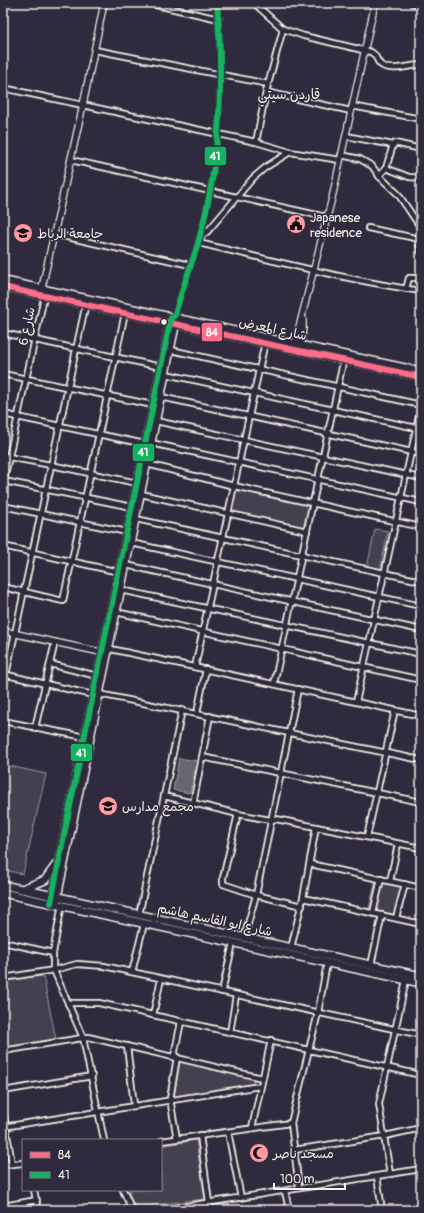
<svg xmlns="http://www.w3.org/2000/svg" width="424" height="1213" font-family="Pangolin,'Playpen Sans Arabic',sans-serif">
<style>
.green{fill:#454050;stroke:#9c989c}
.water{fill:#6a6670;stroke:#a19ea0}
.lines{fill:none;stroke-linecap:round;stroke-linejoin:round}
.minor-casing{stroke:#f4f1e8;stroke-width:8}
.tertiary-casing{stroke:#f4f1e8;stroke-width:8}
.secondary-casing{stroke:#f4f1e8;stroke-width:9}
.primary-casing{stroke:#f4f1e8;stroke-width:10}
.minor{stroke:#2f2a3d;stroke-width:4.5}
.tertiary{stroke:#2f2a3d;stroke-width:5.5}
.secondary{stroke:#2f2a3d;stroke-width:6}
.primary{stroke:#2f2a3d;stroke-width:7}
.bus-1-casing{stroke:#2f2a3d;stroke-width:9}
.bus-2-casing{stroke:#2f2a3d;stroke-width:9}
.bus-1{stroke:#fb6d88;stroke-width:6}
.bus-2{stroke:#13b361;stroke-width:6}
.bus-dot{fill:#f4f1e8;stroke:#2f2a3d;stroke-width:1.5}
.labels{text-anchor:middle;stroke-width:3;stroke-linejoin:round;paint-order:stroke}
.poi-label{font-size:13px;fill:#f4f1e8;stroke:#2f2a3d;text-anchor:start}
.street-label{font-size:13px;fill:#f4f1e8;stroke:#2f2a3d}
.neighbourhood-label{font-size:14px;fill:#f4f1e8;stroke:#2f2a3d}
.line-badge{stroke:#2f2a3d;stroke-width:1.5}
.badge-label{font-size:11px;text-anchor:middle;font-weight:bold;fill:#fff}
</style>
<rect width="100%" height="100%" fill="#2f2a3d"/>
<filter id="ink" filterUnits="userSpaceOnUse"><feTurbulence type="fractalNoise" baseFrequency=".025" numOctaves="2"/><feDisplacementMap in="SourceGraphic" scale="8" xChannelSelector="R" yChannelSelector="G"/><feConvolveMatrix kernelMatrix="1 2 1 2 8 2 1 2 1" color-interpolation-filters="sRGB"/></filter>
<g filter="url(#ink)">
<g class="green">
<path d="M235,489L308,505L303,529L230,513Z"/>
<path d="M375,529L388,531L380,571L367,568Z"/>
<path d="M5,765L46,774L23,874L3,870V772Z"/>
<path d="M376,880L403,886L395,919L368,912Z"/>
<path d="M43,976L56,1040L3,1048V980Z"/>
<path d="M180,1060L254,1078L253,1086L174,1097Z"/>
<path d="M196,1140L205,1199L134,1207L128,1190H161V1146Z"/>
</g>
<path class="water" d="M179,758L197,761L190,793L173,790Z"/>
<g class="lines">
<g class="minor-casing">
<g id="minor">
<path d="M147,3L219,19"/>
<path d="M254,3L283,29L266,92"/>
<path d="M412,3L421,5"/>
<path d="M283,29L304,36L371,52C377,55 376,60 380,64C389,73 410,65 421,65"/>
<path d="M95,50L268,84"/>
<path d="M3,88L256,142L290,152L340,160"/>
<path d="M352,106L421,119"/>
<path d="M346,136L393,145L395,143L421,149"/>
<path d="M256,142L266,92L351,111"/>
<path d="M341,155L360,159L372,166L379,176L398,194L421,228"/>
<path d="M71,160L326,217"/>
<path d="M386,168L409,177L421,178"/>
<path d="M379,176L386,168L393,145"/>
<path d="M368,228L415,238L418,240L421,252"/>
<path d="M54,234L190,265"/>
<path d="M199,238L208,231L253,178L266,167L290,152"/>
<path d="M198,243C272,260 346,280 421,291"/>
<path d="M406,289L409,278H421"/>
<path d="M3,333L161,367"/>
<path d="M171,350L421,405"/>
<path d="M3,374L153,405"/>
<path d="M166,374L421,429"/>
<path d="M161,397L421,454"/>
<path d="M3,414L145,444"/>
<path d="M156,421L421,478"/>
<path d="M151,443L421,502"/>
<path d="M3,456L51,465L137,483"/>
<path d="M147,464L234,486L421,527"/>
<path d="M4,481L132,507"/>
<path d="M3,484L45,293"/>
<path d="M141,494L307,531"/>
<path d="M3,506L127,532"/>
<path d="M136,519L421,581"/>
<path d="M131,543L421,606"/>
<path d="M3,546L119,572"/>
<path d="M126,565L421,630"/>
<path d="M3,587L63,601L125,313"/>
<path d="M121,590L421,654"/>
<path d="M116,612L421,680"/>
<path d="M106,648L421,716"/>
<path d="M50,664L97,676"/>
<path d="M195,667L265,342"/>
<path d="M3,674L93,695L99,694L421,760"/>
<path d="M274,684L344,358"/>
<path d="M3,689L86,303"/>
<path d="M356,702L421,407"/>
<path d="M197,713L206,669"/>
<path d="M3,721L85,737"/>
<path d="M35,728L55,642"/>
<path d="M202,757L421,802"/>
<path d="M164,796L238,814L270,820L276,819L421,848"/>
<path d="M193,804L210,716"/>
<path d="M238,814L223,878V884L256,895L302,906"/>
<path d="M367,837L395,710"/>
<path d="M310,864L421,888"/>
<path d="M390,881L398,844"/>
<path d="M303,898L421,924"/>
<path d="M62,904L53,953V968L83,1038L104,1140"/>
<path d="M373,913L381,879"/>
<path d="M139,915L182,710"/>
<path d="M396,918L405,884"/>
<path d="M244,938L256,895L298,689"/>
<path d="M3,942L53,953"/>
<path d="M291,948L303,898L316,827"/>
<path d="M371,965L382,915"/>
<path d="M132,972L144,924"/>
<path d="M3,978L54,970L77,964L104,966L421,1035"/>
<path d="M222,992L233,943"/>
<path d="M68,1003H99L421,1075"/>
<path d="M153,1015L161,979"/>
<path d="M230,1033L236,995"/>
<path d="M127,1046L134,1105"/>
<path d="M3,1051L88,1037L262,1078"/>
<path d="M174,1056L181,1022"/>
<path d="M3,1091L92,1076"/>
<path d="M3,1111L12,1164"/>
<path d="M3,1127L260,1086"/>
<path d="M252,1128L271,1040"/>
<path d="M228,1132L241,1198"/>
<path d="M200,1135L210,1210"/>
<path d="M177,1139L170,1099L177,1057"/>
<path d="M161,1141L291,1123"/>
<path d="M294,1150L385,1136L421,1128"/>
<path d="M3,1165L23,1163"/>
<path d="M390,1174L379,1104L406,980"/>
<path d="M377,1176L382,1210"/>
<path d="M299,1188L291,1123L318,1013L327,963"/>
<path d="M34,1190L38,1210"/>
<path d="M123,1190L132,1210"/>
<path d="M285,1191L289,1210"/>
<path d="M3,1206L37,1200"/>
<path d="M162,1210L421,1169"/>
<path d="M416,1210L421,1209"/>
</g>
</g>
<g class="tertiary-casing">
<g id="tertiary">
<path d="M41,292L83,105L104,3"/>
<path d="M171,318L175,315C181,291 191,267 198,243C220,166 224,83 217,3"/>
<path d="M294,347L332,198L375,3"/>
<path d="M300,351L303,328V318"/>
<path d="M3,631L105,653"/>
</g>
</g>
<g class="secondary-casing">
<g id="secondary">
<path d="M3,280L421,371"/>
<path d="M3,287L421,377"/>
<path d="M51,903L64,835L171,318"/>
<path d="M56,905L177,319"/>
</g>
</g>
<g class="primary-casing">
<g id="primary">
<path d="M3,885L421,976"/>
<path d="M22,889L45,880L58,862"/>
<path d="M3,893L421,983"/>
</g>
</g>
<use href="#minor" class="minor"/>
<use href="#tertiary" class="tertiary"/>
<use href="#secondary" class="secondary"/>
<use href="#primary" class="primary"/>
<g class="bus-1-casing">
<path id="bus-1" d="M3,287L421,377"/>
</g>
<g class="bus-2-casing">
<path id="bus-2" d="M51,903L64,835L171,318L175,315C181,291 191,267 198,243C220,166 224,83 217,3"/>
</g>
<use href="#bus-1" class="bus-1"/>
<use href="#bus-2" class="bus-2"/>
</g>
</g>
<defs>
<g id="civic-disc" transform="scale(1)"><circle r="9.5" fill="#ff9aa2" stroke="#2f2a3d"/><path d="M-.6-6.5H3V-4.5H.6V-3L4-1V1h2V6H-6V1h2V-1L-.6-3ZM-1.2 2.5V6h2.4V2.5Z" fill="#111"/></g>
<g id="university-disc" transform="scale(1)"><circle r="9.5" fill="#ff9aa2" stroke="#2f2a3d"/><path d="M0-5L7-2L0 1L-7-2ZM-4 1L0 2.5L4 1V4Q0 6-4 4Z" fill="#111"/></g>
<g id="school-disc" transform="scale(1)"><circle r="9.5" fill="#ff9aa2" stroke="#2f2a3d"/><path d="M0-5L7-2L0 1L-7-2ZM-4 1L0 2.5L4 1V4Q0 6-4 4Z" fill="#111"/></g>
<g id="mosque-disc" transform="scale(1)"><circle r="9.5" fill="#ff9aa2" stroke="#2f2a3d"/><path d="M3.5-4.9A6 6 0 1 0 3.5 4.9A5 5 0 1 1 3.5-4.9Z" fill="#111"/></g>
</defs>
<g fill-rule="evenodd">
<use href="#civic-disc" x="296" y="224"/>
<use href="#university-disc" x="23" y="233"/>
<use href="#school-disc" x="108" y="806"/>
<use href="#mosque-disc" x="259" y="1153"/>
</g>
<circle class="bus-dot" cx="164" cy="322" r="3.5"/>
<g class="labels">
<g class="poi-label">
<text x="310" y="222">Japanese<tspan x="310" dy="15">residence</tspan></text>
<text x="37" y="238">جامعة الرباط</text>
<text x="122" y="811">مجمع مدارس</text>
<text x="273" y="1158">مسجد ناصر</text>
</g>
<g class="street-label">
<text transform="translate(26 326) rotate(-78)" y="5">شارع 6</text>
<text transform="translate(273 328) rotate(12)" y="5">شارع المعرض</text>
<text transform="translate(215 919) rotate(12)" y="5">شارع ابو القاسم هاشم</text>
</g>
<g class="neighbourhood-label">
<text x="289" y="99">قاردن سيتي</text>
</g>
</g>
<g class="line-badge">
<rect x="204" y="146" width="23" height="20" rx="4" fill="#13b361"/>
<rect x="201" y="322" width="22" height="20" rx="4" fill="#fb6d88"/>
<rect x="132" y="443" width="23" height="19" rx="4" fill="#13b361"/>
<rect x="70" y="743" width="23" height="19" rx="4" fill="#13b361"/>
</g>
<g class="badge-label">
<text x="215" y="160">41</text>
<text x="212" y="336">84</text>
<text x="143" y="456">41</text>
<text x="81" y="757">41</text>
</g>
<rect width="424" height="1213" fill="none" stroke="#2f2a3d" stroke-width="16"/>
<rect x="8" y="8" width="408" height="1197" fill="none" stroke="#f4f1e8" stroke-width="1.5" filter="url(#ink)"/>
<rect x="22" y="1139" width="140" height="52" fill="#2f2a3d" stroke="#7e7a81"/>
<rect x="30" y="1152" width="20" height="6" fill="#fb6d88" stroke="#7e7a81"/>
<text x="58" y="1159" font-size="12" fill="#f4f1e8">84</text>
<rect x="30" y="1172" width="20" height="6" fill="#13b361" stroke="#7e7a81"/>
<text x="58" y="1179" font-size="12" fill="#f4f1e8">41</text>
<path d="M274 1183v6h71v-6" fill="none" stroke="#f4f1e8" stroke-width="2"/>
<text x="280" y="1183" font-size="12" fill="#f4f1e8" stroke="#2f2a3d" stroke-width="3" paint-order="stroke">100 m</text>
</svg>
